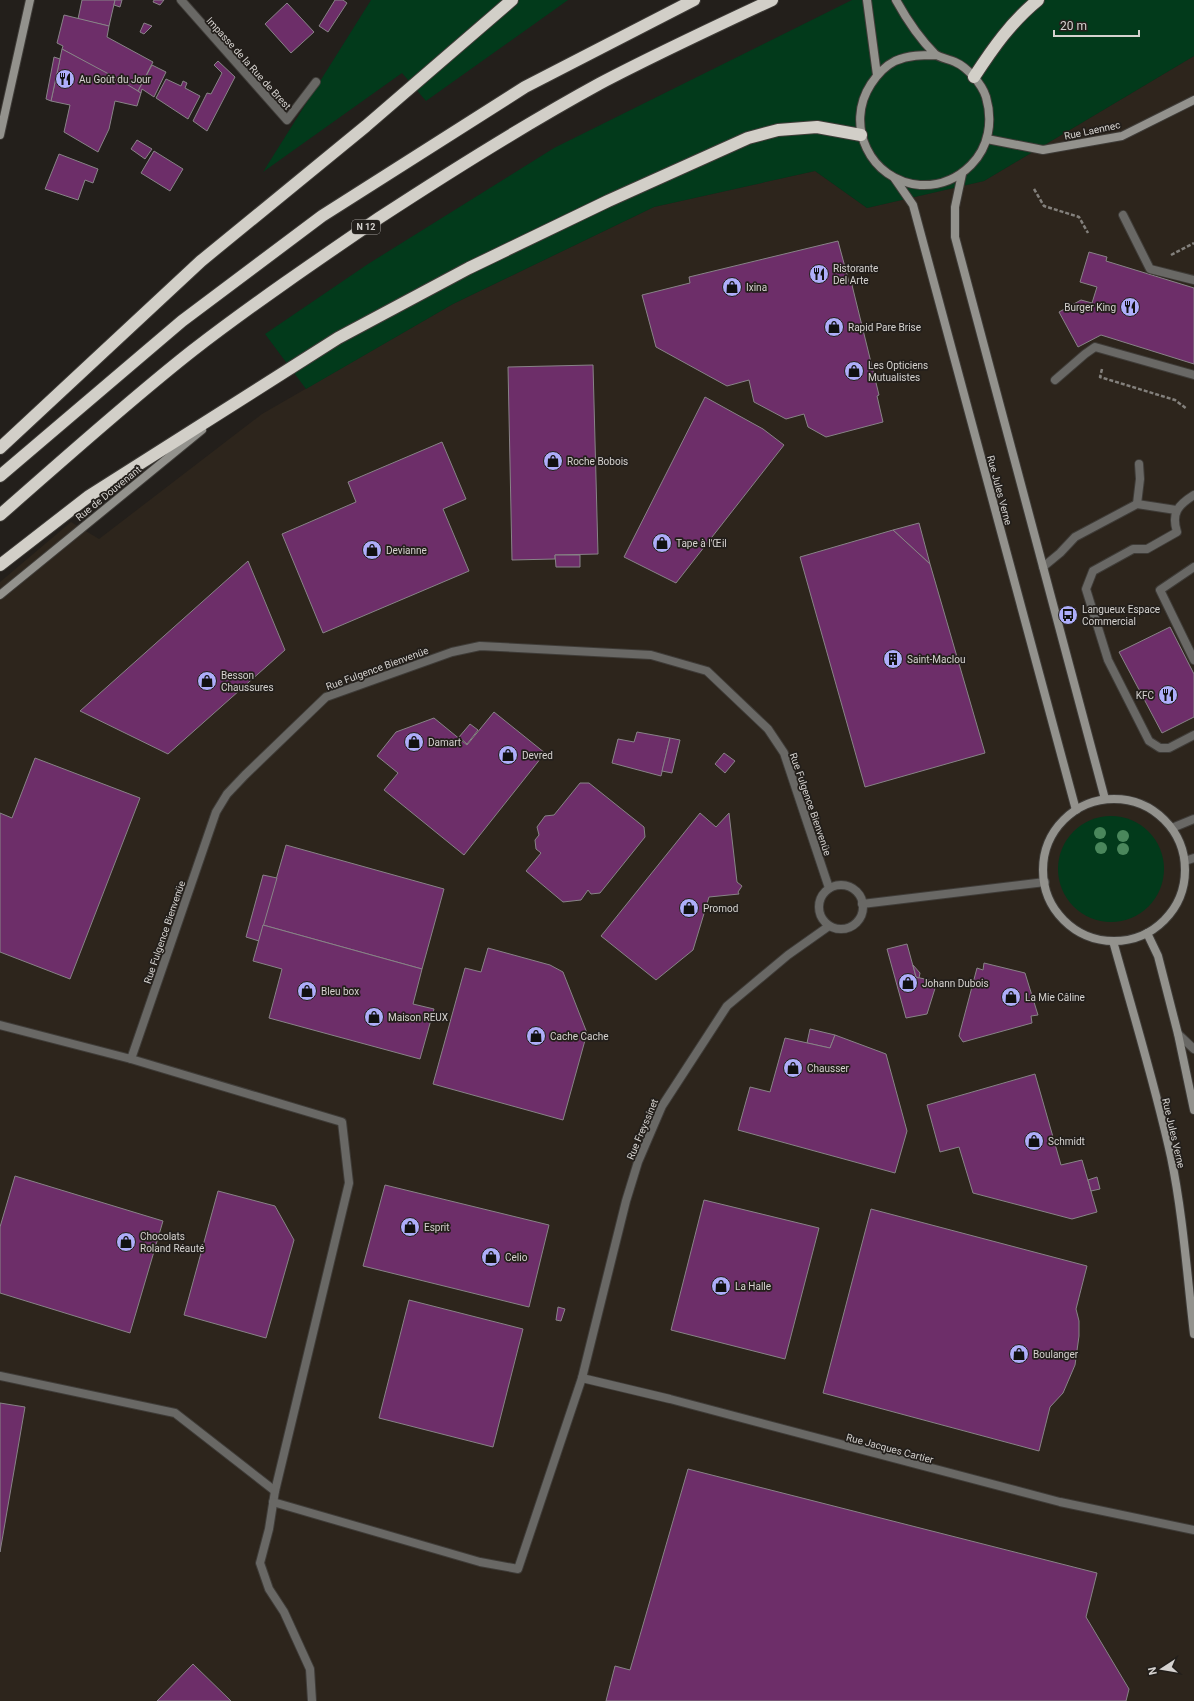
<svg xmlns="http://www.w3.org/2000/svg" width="1194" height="1701" font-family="Roboto,sans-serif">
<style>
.built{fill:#2d251c}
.green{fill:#023a1b}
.building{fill:#6d2e69;stroke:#888387}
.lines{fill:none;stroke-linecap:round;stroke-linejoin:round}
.lane-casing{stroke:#3f3c38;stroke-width:10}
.street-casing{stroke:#3f3c38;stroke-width:10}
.secondary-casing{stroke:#3f3c38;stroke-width:10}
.highway-casing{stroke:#3f3c38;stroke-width:14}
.path{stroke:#83807c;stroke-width:2.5;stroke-dasharray:4 2;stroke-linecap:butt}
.lane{stroke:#696865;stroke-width:8}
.street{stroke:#696865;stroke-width:8}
.secondary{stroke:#93928d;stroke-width:8}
.highway{stroke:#d2cfc8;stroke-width:12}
.tree{fill:#4a875c}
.labels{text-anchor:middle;stroke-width:3.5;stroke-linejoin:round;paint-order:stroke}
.shield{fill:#231f1b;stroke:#a09c99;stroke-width:1}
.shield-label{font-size:9px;font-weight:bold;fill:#d5d2cf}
.street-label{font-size:10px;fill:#d5d2cf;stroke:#231f1b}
.poi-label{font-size:10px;fill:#d5d2cf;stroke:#231f1b;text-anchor:start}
</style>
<rect width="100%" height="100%" fill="#231f1b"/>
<path class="built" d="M1194,56V1701H0V582L71,522L99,539L262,414L453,304L654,207L815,171L867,208L984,181Z"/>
<g class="green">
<path d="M371,0H568L426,101L402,73L263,172Z"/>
<path d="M852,0H1194V56L984,181L867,208L815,171L654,207L453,304L306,389L265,334L368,264L554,148Z"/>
<circle cx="1111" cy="869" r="53"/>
</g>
<g class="building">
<path d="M82,0H115L109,26L78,19Z"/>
<path d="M115,0H122L120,7L114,5Z"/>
<path d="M154,0H164L160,5L153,2Z"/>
<path d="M335,0H343L347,3L328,32L319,26Z"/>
<path d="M287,3L314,32L291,53L265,24Z"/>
<path d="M64,15L109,26L107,37L153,62L138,91L62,49L63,46L57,43Z"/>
<path d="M144,23L152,26L144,34L140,32Z"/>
<path d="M62,49L120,80L141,93L137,106L115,101L109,129L98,152L64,132L70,105L51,101Z"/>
<path d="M54,57L60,59L51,101L46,99Z"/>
<path d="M218,61L235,77L207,131L193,121L207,93L211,94L222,73L214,65Z"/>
<path d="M152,65L166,72L154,97L142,89L141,93L138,91Z"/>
<path d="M166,79L181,86L183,81L187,83L185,88L200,96L188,119L156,98Z"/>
<path d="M137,140L152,149L145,159L131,149Z"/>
<path d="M154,151L183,169L170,191L141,173Z"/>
<path d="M59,154L98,169L93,183L85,180L78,200L45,189Z"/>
<path d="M838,241L849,282L851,281L879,395L877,396L883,422L826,437L808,427L804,414L786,419L754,402L749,380L727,386L656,347L642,295L690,283L689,277Z"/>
<path d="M1089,252L1107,257L1106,261L1194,288V364L1101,335L1078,347L1059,312L1081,300L1092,303L1097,287L1080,282Z"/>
<path d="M593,365L598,554L555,555V559L512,560L508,367Z"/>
<path d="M705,397L763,429L784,445L676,583L624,557Z"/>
<path d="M442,442L466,499L443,509L469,571L323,633L282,534L356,502L348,482Z"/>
<path d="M919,523L930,564L893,530Z"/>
<path d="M893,530L930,564L985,753L865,787L800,557Z"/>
<path d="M555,555H580V567H556Z"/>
<path d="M248,561L285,650L168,754L80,711Z"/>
<path d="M1170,627L1194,674V717L1162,733L1119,652Z"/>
<path d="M494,712L545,753L464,855L384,790L398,773L377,756L396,732L434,718L467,745Z"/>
<path d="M470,724L478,730L467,744L459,737Z"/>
<path d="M637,732L670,738L661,776L612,763L618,739L634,742Z"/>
<path d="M670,738L680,740L672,773L662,771Z"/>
<path d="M724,753L735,761L725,773L715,764Z"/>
<path d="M35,758L140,798L70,979L0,952V813L12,818Z"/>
<path d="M580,783H589L644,827L645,837L600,893L591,894L588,890L581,900L563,902L526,871L541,853L536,849L535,840L539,835L537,827L545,816L554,815Z"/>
<path d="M700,813L716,827L729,813L737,882L742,886L738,892L739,894L709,897L693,950L656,980L601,936Z"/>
<path d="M286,845L444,889L422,969L263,925Z"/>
<path d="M263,875L277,878L259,941L246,937Z"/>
<path d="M263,925L422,969L413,1004L434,1009L420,1059L269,1018L282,969L253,961Z"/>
<path d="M907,944L916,977L937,982L927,1014L906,1018L887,949Z"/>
<path d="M488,948L550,965L563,972L587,1033L563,1120L433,1084L465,968L481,972Z"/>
<path d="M984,963L1025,973L1038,1015L1031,1016L1032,1023L963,1042L959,1036L977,968L983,970Z"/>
<path d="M913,965L920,973L919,978L916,977Z"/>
<path d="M810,1029L835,1035L830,1048L807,1043Z"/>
<path d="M835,1035L886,1054L907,1131L895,1173L738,1130L750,1087L770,1092L785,1038L830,1048Z"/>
<path d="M1035,1074L1061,1165L1082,1160L1097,1212L1072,1219L973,1193L959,1147L940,1152L927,1105Z"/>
<path d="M15,1176L163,1221L130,1333L0,1293V1227Z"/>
<path d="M1097,1177L1100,1189L1091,1191L1088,1180Z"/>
<path d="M385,1185L549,1225L529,1307L363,1266Z"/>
<path d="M218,1191L275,1206L294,1240L266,1338L184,1315Z"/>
<path d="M704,1200L819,1228L785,1359L671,1330Z"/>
<path d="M871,1209L1087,1266L1076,1309L1079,1321V1336L1075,1365L1063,1393L1050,1407L1039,1451L823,1393Z"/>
<path d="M409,1300L523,1329L493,1447L379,1418Z"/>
<path d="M558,1307L565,1309L561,1321L556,1320Z"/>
<path d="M0,1403L25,1407L0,1552Z"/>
<path d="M688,1469L1097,1573L1086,1617L1129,1689L1126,1701H606L615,1666L630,1670Z"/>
<path d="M193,1664L231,1701H157Z"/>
</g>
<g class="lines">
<g class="lane-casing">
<g id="lane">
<path d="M1123,215L1150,269L1194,280"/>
<path d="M1055,380L1085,354L1095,347L1194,375"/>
<path d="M1194,495C1178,505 1171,513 1177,532L1147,549H1133L1093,571L1086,589L1108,660L1149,741L1160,748H1169L1194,735"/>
<path d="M1137,504L1140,479L1139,464"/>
<path d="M1043,567L1060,553L1075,537L1137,504L1176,510"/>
<path d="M1194,567L1160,590L1194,660"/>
<path d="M1172,828L1194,819"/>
<path d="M1185,861L1194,858"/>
<path d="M1178,1034L1194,1049"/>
<path d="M0,1376L175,1413L275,1491"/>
</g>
</g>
<g class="street-casing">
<g id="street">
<path d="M181,0L287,120L316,82"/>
<circle cx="841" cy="907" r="22"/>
<path d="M862,904L1045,882"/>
<path d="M0,1025L131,1059L216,812L227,794L245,775L326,697L452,652L480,646L651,655L707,671L768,729L784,753L829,888"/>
<path d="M131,1059L342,1122L349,1183L275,1491L269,1529L260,1563L269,1589L284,1612L310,1669L312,1701"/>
<path d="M582,1378L670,1399L1060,1502L1194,1530"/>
<path d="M273,1502L480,1562L518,1569L582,1378L626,1201L638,1162L662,1106L727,1006L788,955L829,926"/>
</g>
</g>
<g class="secondary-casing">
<g id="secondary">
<path d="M867,0L877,75"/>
<path d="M896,0C907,20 919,38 935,54C940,58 949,59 955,62C967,67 982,84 986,97C993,121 989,147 971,165C957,179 940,186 920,185C870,181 844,125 871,84C877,75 885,66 895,61C909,55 922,55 936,55"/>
<path d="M0,135L30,0"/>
<path d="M987,139L1043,150L1122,136L1194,100"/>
<path d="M962,174L955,207V237L1105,799"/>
<path d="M895,179L913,205L1076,810"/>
<path d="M0,595L202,430"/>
<circle cx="1114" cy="870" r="71"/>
<path d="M1147,933L1158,956L1178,1034L1194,1110"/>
<path d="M1113,941C1133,1013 1155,1084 1171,1157C1183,1215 1187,1275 1194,1334"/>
</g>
</g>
<g class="highway-casing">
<g id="highway">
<path d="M974,77C993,48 1011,22 1038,0"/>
<path d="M0,448L201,261L366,126L512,0"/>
<path d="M0,476L182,321L322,216L525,87L694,0"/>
<path d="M0,515C63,460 126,403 192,351C253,304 316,261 379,218C451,171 524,125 599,84C656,54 714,27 772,0"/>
<path d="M0,565L89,496L338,338L469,268L608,201L748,138L778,130L817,127L861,135"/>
</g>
</g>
<g class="path">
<path d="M1034,189L1044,206L1079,217L1088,233"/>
<path d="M1171,255L1194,243"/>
<path d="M1102,369L1100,377L1175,400L1187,409"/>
</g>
<use href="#lane" class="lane"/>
<use href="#street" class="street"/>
<use href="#secondary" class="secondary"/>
<use href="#highway" class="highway"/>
</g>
<g class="tree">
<circle cx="1100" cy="833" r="6"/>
<circle cx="1123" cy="836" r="6"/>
<circle cx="1101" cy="848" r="6"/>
<circle cx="1123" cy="849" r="6"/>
</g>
<defs>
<g id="restaurant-disc" transform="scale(1)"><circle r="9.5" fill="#aeaefa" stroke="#231f1b"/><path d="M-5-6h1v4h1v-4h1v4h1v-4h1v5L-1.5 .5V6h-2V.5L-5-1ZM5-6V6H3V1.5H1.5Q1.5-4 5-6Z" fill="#111"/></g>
<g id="shop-disc" transform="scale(1)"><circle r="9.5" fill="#aeaefa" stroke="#231f1b"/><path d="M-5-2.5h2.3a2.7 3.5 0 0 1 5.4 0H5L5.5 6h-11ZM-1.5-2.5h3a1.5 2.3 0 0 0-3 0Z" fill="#111"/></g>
<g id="bus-disc" transform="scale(1)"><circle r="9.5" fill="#aeaefa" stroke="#231f1b"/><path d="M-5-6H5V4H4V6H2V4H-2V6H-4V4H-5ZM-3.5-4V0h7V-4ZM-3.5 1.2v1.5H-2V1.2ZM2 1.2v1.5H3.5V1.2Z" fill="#111"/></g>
<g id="building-disc" transform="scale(1)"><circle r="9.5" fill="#aeaefa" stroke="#231f1b"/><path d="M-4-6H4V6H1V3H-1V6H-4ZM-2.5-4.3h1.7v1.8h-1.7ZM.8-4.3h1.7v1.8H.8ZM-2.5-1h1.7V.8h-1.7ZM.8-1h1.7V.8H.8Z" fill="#111"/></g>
</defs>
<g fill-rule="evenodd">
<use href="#restaurant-disc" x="65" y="79"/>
<use href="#restaurant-disc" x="819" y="274"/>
<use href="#shop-disc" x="732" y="287"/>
<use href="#restaurant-disc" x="1130" y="307"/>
<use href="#shop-disc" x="834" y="327"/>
<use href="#shop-disc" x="854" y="371"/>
<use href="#shop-disc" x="553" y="461"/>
<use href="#shop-disc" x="662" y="543"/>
<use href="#shop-disc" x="372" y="550"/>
<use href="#bus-disc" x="1068" y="615"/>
<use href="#building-disc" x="893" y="659"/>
<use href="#shop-disc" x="207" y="681"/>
<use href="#restaurant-disc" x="1168" y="695"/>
<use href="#shop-disc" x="414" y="742"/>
<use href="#shop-disc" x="508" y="755"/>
<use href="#shop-disc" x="689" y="908"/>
<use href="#shop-disc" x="908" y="983"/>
<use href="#shop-disc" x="307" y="991"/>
<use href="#shop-disc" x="1011" y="997"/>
<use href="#shop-disc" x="374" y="1017"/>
<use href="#shop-disc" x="536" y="1036"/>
<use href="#shop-disc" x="793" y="1068"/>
<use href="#shop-disc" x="1034" y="1141"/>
<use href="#shop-disc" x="410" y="1227"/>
<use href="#shop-disc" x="126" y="1242"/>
<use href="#shop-disc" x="491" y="1257"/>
<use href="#shop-disc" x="721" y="1286"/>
<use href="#shop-disc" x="1019" y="1354"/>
</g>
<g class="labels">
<rect class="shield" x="352" y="220" width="28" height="14" rx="3"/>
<g class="shield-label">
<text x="366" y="230">N 12</text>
</g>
<g class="street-label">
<text transform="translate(249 63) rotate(48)" y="4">Impasse de la Rue de Brest</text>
<text transform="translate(1092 130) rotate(-12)" y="4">Rue Laennec</text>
<text transform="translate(1000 490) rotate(75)" y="4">Rue Jules Verne</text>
<text transform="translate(108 493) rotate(-39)" y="4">Rue de Douvenant</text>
<text transform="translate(377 668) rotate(-20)" y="4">Rue Fulgence Bienvenüe</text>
<text transform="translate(811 804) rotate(71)" y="4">Rue Fulgence Bienvenüe</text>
<text transform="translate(164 932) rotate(-71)" y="4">Rue Fulgence Bienvenüe</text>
<text transform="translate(642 1129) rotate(-67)" y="4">Rue Freyssinet</text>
<text transform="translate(1174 1133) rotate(77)" y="4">Rue Jules Verne</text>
<text transform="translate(890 1448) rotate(15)" y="4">Rue Jacques Cartier</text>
</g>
<g class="poi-label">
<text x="79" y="83">Au Goût du Jour</text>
<text x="833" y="272">Ristorante<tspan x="833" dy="12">Del Arte</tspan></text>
<text x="746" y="291">Ixina</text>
<text x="1116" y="311" text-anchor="end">Burger King</text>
<text x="848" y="331">Rapid Pare Brise</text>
<text x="868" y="369">Les Opticiens<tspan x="868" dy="12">Mutualistes</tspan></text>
<text x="567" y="465">Roche Bobois</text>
<text x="676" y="547">Tape à l'Œil</text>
<text x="386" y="554">Devianne</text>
<text x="1082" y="613">Langueux Espace<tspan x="1082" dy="12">Commercial</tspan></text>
<text x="907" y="663">Saint-Maclou</text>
<text x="221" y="679">Besson<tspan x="221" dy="12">Chaussures</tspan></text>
<text x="1154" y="699" text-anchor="end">KFC</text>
<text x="428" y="746">Damart</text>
<text x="522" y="759">Devred</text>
<text x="703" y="912">Promod</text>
<text x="922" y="987">Johann Dubois</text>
<text x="321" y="995">Bleu box</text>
<text x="1025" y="1001">La Mie Câline</text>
<text x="388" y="1021">Maison REUX</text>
<text x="550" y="1040">Cache Cache</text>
<text x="807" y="1072">Chausser</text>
<text x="1048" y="1145">Schmidt</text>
<text x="424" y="1231">Esprit</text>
<text x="140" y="1240">Chocolats<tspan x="140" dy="12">Roland Réauté</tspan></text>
<text x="505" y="1261">Celio</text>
<text x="735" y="1290">La Halle</text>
<text x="1033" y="1358">Boulanger</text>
</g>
</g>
<g transform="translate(1162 1669) rotate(258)" stroke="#231f1b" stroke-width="3" paint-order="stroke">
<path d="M0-3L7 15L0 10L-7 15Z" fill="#d5d2cf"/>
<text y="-6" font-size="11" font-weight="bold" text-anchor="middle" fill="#d5d2cf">N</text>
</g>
<path d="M1054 30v6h85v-6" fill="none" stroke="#d5d2cf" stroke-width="2"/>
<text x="1060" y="30" font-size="12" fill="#d5d2cf" stroke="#231f1b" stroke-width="3" paint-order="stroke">20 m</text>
</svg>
